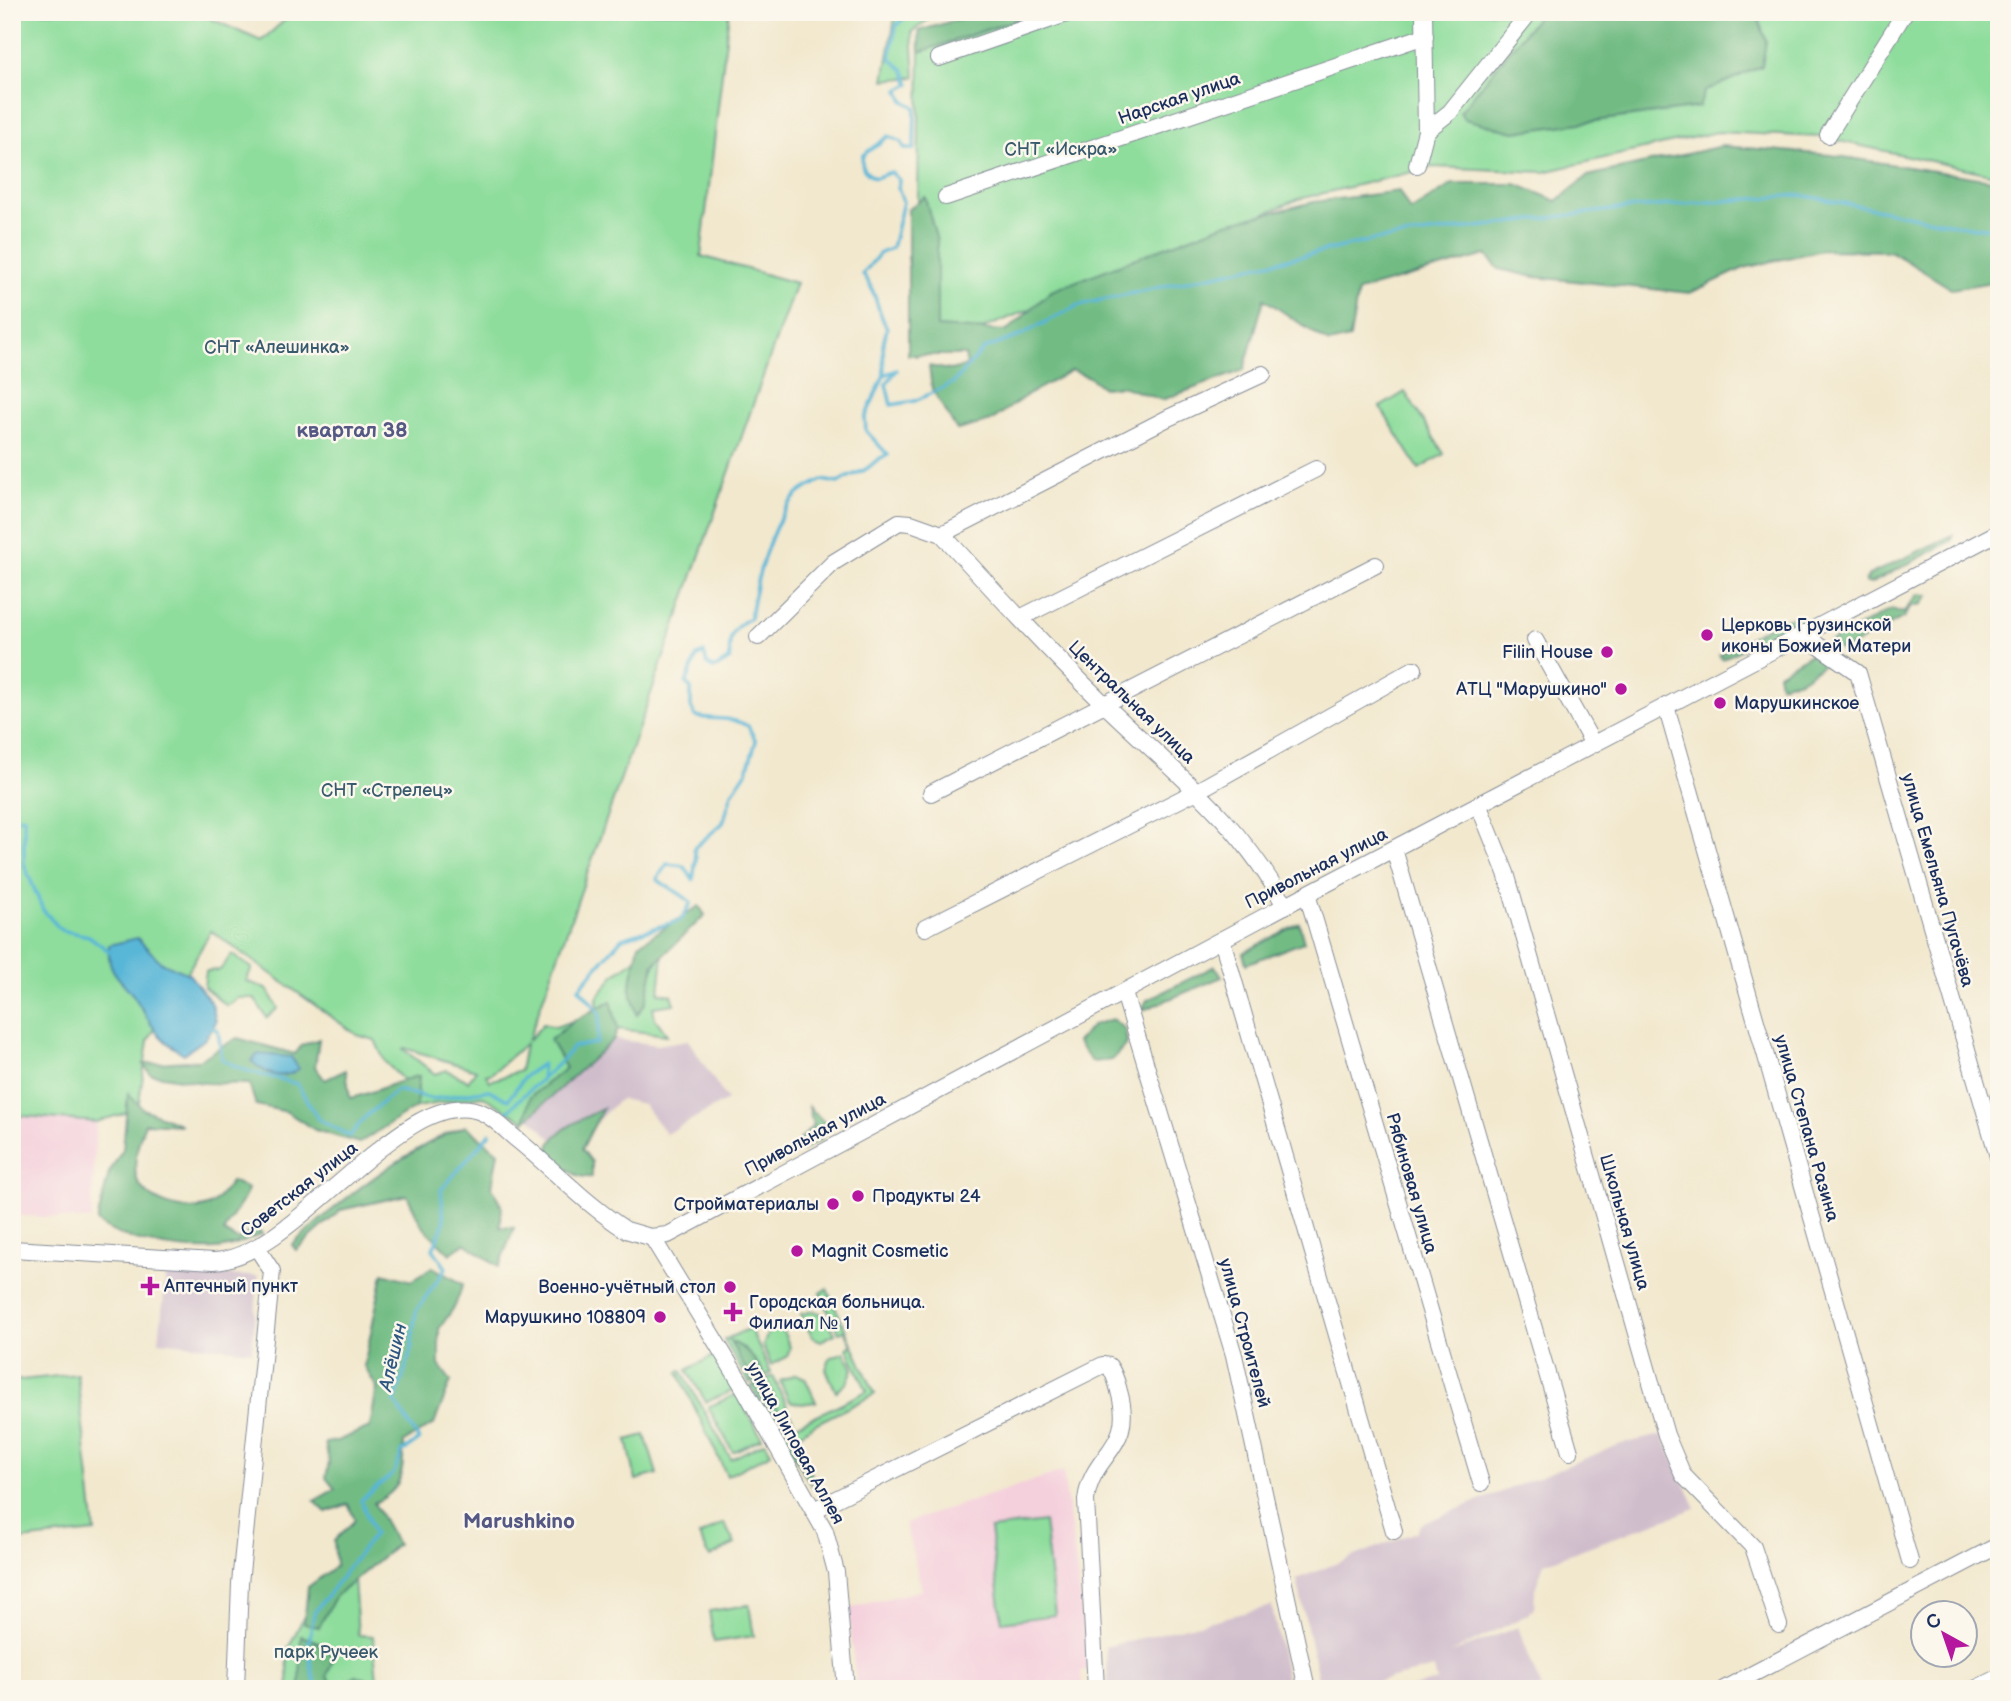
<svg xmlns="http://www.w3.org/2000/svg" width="2011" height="1701" font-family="'Balsamiq Sans',sans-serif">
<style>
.built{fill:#f4cfdc}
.industrial{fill:#d0bdcc}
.green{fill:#8edd9c;stroke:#54867d;stroke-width:2;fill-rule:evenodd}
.forest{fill:#72bc84;stroke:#467671;stroke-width:2}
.water{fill:#59b6d7;stroke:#3a729a;stroke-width:2}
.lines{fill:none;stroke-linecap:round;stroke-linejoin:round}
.stream{stroke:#59b6d7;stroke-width:3.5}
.minor-casing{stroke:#868c96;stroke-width:18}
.minor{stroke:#fff;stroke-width:16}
.poi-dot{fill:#b5179e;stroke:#fbf7ec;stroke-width:2.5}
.labels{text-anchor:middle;stroke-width:5;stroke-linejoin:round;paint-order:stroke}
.street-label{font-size:18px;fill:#1b2f5e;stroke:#fbf7ec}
.park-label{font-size:18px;fill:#385a6e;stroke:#fbf7ec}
.poi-label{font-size:18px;fill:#1b2f5e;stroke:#fbf7ec;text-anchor:start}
.water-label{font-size:19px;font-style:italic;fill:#2e5882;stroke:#fbf7ec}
.quarter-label{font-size:21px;font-weight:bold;fill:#555884;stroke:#fbf7ec}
</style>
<rect width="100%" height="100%" fill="#fbf7ec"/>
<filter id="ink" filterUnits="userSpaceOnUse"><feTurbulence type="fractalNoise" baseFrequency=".0143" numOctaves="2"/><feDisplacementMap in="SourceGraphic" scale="14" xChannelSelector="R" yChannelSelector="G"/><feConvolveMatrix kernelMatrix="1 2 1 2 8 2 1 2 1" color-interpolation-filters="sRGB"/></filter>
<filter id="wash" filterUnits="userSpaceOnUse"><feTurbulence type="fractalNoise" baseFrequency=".00686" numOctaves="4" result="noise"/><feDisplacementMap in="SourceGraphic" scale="28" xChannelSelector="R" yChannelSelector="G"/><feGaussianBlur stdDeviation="1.57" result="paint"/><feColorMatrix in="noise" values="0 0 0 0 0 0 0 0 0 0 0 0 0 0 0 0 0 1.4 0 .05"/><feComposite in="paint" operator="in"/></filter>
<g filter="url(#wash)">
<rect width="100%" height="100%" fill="#f2e8ce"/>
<g class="built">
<path d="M12,1115L96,1122L91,1220L12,1215Z"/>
<path d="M1063,1471L1090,1669L1081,1671L1082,1689H857L848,1608L922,1590L905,1523Z"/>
</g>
<g class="industrial">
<path d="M614,1039L658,1045L688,1040L727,1100L666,1134L643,1104L620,1099L564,1152L530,1117Z"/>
<path d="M166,1274L258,1276L252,1351L159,1341Z"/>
<path d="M1662,1435L1696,1508L1544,1563L1535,1589L1534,1607L1527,1615L1449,1654L1518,1627L1541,1689H1405L1437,1681L1434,1668L1347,1689H1326L1319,1683L1297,1579L1416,1532L1421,1524L1621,1444Z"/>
<path d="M1272,1606L1288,1689H1109L1105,1647Z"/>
</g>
<g class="green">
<path d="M12,12H196L261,41L294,12H729L701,256L796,283L528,1041L543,1024L556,1027L575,1020L550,1040L566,1068L530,1097L525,1121L482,1096L416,1107L419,1076L403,1080L385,1062L375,1040L357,1035L211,931L148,1041L138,1109L96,1122L12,1115L15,667L12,668ZM525,1044L520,1071L490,1081L486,1074H491ZM403,1049L404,1048L476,1070L468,1081L447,1070L435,1074Z"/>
<path d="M896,12H938L912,32L915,77L884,80Z"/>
<path d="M1041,12H1999V176L1821,137L1717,132L1544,172L1433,167L1299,199L916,356L920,52Z"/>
<path d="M1405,392L1444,454L1419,469L1380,407Z"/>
<path d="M232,954L252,968L246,981L267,989L278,1008L267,1018L254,998H238L227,1006L204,987L206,971L220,970Z"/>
<path d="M663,955L659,993L672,995L675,1004L653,1007L655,1018L667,1035L618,1029L611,1001L598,1008L597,998L614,975L636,959L630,987L637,1014C651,996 646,971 663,955Z"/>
<path d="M827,1289L875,1394L817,1423L784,1444L778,1434L867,1391L847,1348L852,1345L845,1331L839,1333L820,1293Z"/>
<path d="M814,1311L826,1316L835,1334L821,1341L812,1337L801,1314Z"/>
<path d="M779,1322L790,1347L787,1357L771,1365L763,1346L768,1333Z"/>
<path d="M750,1328L771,1373L749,1383L724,1340Z"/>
<path d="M844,1352L853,1369L847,1383L836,1392L826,1369L830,1358Z"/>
<path d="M715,1355L735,1390L706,1402L687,1370Z"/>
<path d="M681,1370L731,1459L765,1442L771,1453L727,1476L678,1372Z"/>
<path d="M77,1374L95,1532L12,1541V1381Z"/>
<path d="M796,1374L805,1378L816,1402L801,1404L789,1401L780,1381Z"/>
<path d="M773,1376L794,1422L776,1430L751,1387Z"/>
<path d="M737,1394L762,1438L733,1452L708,1407Z"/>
<path d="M645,1435L657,1474L636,1480L627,1440Z"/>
<path d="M1044,1522L1055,1615L1002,1622L990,1529Z"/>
<path d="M724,1523L735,1544L710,1557L699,1536Z"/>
<path d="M354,1579L358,1635L373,1636L377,1680L387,1684L388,1689H289L287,1651L310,1604Z"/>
<path d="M749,1605L754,1636L714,1642L709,1611Z"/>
</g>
<g class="forest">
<path d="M982,12H1039L920,52L919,31Z"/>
<path d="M1541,12H1756L1766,41L1762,66L1705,91L1699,107L1514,132L1464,119L1460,112Z"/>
<path d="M1722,146L1831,155L1999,181V289L1992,282L1952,289L1890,251L1822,250L1744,268L1690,293L1535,277L1499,269L1486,255L1358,291L1350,338L1329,343L1264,299L1244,370L1162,400L1121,386L1103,388L1089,377L1072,370L1024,397L991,421L957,430L932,389L929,366L950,370L967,366L965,355H908V209L925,197L937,241V327L1007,331L1051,291L1227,223L1314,202L1399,191L1410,211L1453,184H1516L1557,201L1588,176Z"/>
<path d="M1953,535L1951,541L1870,584L1865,582L1869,575Z"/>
<path d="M1918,594L1928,595L1922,604L1911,606L1904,617L1843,651L1829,642L1892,609L1903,613Z"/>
<path d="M1795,617L1800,621L1722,659L1719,655L1779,620Z"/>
<path d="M1812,653L1827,662L1800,680L1780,685L1778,673Z"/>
<path d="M699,906L705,915L654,964L646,1002L637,1015L630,987L639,944Z"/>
<path d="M1299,923L1304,942L1246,964L1243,953Z"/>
<path d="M1215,966L1222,977L1141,1011L1147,1000Z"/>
<path d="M611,1001L618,1029L614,1039L525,1121L530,1097L566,1068L550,1040L575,1020Z"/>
<path d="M1112,1019L1125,1029L1127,1043L1112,1060L1092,1062L1077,1042L1093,1025Z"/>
<path d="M237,1038L295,1054L302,1045L319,1039L315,1067L325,1080L346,1070L350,1098C375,1093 395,1081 419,1076L416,1107L359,1143L315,1130L287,1112L256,1105L249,1084L204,1083L151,1074L143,1064L199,1060Z"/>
<path d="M128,1093L143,1109L182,1125L145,1123C139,1139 133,1158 136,1176C141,1202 188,1216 210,1205C218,1201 226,1188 232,1181L248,1189C243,1206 230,1215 224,1232L238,1240L255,1228L262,1234C248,1240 232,1248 216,1249C181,1251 124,1243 97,1222L109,1173L123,1149Z"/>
<path d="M809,1107L828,1126L821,1140L801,1151L794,1146L813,1126Z"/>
<path d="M603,1108L582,1149L592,1162V1177C571,1179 561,1163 548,1149C555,1128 585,1119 603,1108Z"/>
<path d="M466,1126L498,1152L492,1187L502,1207L500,1227L514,1228L499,1267L465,1243L450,1254L422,1226L407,1195L341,1210L296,1250L292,1245C340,1201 405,1149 466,1126Z"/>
<path d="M432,1267L463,1284L455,1306L439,1329V1365L451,1381L434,1424L404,1442C402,1472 405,1489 374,1503L397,1544L335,1597L319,1627L304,1624L308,1587L336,1566L334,1541L355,1520L348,1504L326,1512L314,1501L335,1489L326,1478L329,1461L325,1443L337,1441L370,1427L377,1388L364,1366L383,1273L412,1281Z"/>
<path d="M730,1341C761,1353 773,1392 782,1421L778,1427Z"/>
<path d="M783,1436L799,1444L813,1478L811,1485Z"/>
<path d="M301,1636L318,1642L334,1656L327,1676L336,1689H300Z"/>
<path d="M356,1675L382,1684L381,1689H341Z"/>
</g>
<g class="water">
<path d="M137,938L161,962L189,974L212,1004L216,1022L205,1039L184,1054C157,1039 153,1027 137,1001C124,979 106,976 109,945Z"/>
<path d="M258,1054L291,1057L299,1069C281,1081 267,1075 251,1061Z"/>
</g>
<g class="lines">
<g class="stream">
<path d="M884,375L897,370L886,384L891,405L915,401L953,383L984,349L1017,337L1079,305L1374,240L1619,209L1801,195L1975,228L1999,226"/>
<path d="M12,819L24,817V864L43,910L61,930L89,936L110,952"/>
<path d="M209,1025L218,1031L222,1059C243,1073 272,1076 297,1084L318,1119L350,1136L365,1117L397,1090L433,1099L489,1090L508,1100L526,1075L542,1064V1076"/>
<path d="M503,1116C525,1091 553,1073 573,1047L597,1043L600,1013L579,988L622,938L681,920L691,903C680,891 668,889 657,879L667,864L684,866L693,880L696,859L694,848L723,823L732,793L747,771L756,741L748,726C727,715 716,721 695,716L691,707V689L686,683L697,656L704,653L707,664L714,669L730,659C728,639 731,628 750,618C755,582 770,526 794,498C800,490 813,485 822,480L838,483C848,475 860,474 869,467C876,461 878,458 888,455L866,431L865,418L884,375L883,345L887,328C875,306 877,292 863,274L879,254L892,248L903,202L898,188L899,180L891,172L875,178C864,172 860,168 863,155L889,136L901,142L905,149H914L915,107L904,101L899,90L910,84L904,70L890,58L896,26L910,12"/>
<path d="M316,1689L308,1648L314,1613L374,1534L361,1500L394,1473L402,1452L419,1440L395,1402L411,1350L416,1311L446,1268L433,1249L444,1223L441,1190L490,1133"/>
</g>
</g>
</g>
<g filter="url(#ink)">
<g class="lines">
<g class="minor-casing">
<g id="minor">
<path d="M939,58L1072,12"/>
<path d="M1426,131L1450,112L1530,12"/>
<path d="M1828,135L1905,12"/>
<path d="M1417,165L1426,131L1424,12"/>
<path d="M946,197L1425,36"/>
<path d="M942,534L1168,418L1263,374"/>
<path d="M1020,618L1316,469"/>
<path d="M1808,632L1816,644L1858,673L1999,1160"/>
<path d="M758,637L834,562L899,522L911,523L942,534C995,592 1048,650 1104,704C1171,769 1241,822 1285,906"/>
<path d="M1535,640L1593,744"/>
<path d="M1666,706L1910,1561"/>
<path d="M931,793L1376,565"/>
<path d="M1479,806L1506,873L1666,1435L1683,1475L1753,1547L1779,1625"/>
<path d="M1394,849L1570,1452"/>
<path d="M1307,894L1481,1483"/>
<path d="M925,928L1197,791L1414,669"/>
<path d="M1222,940L1394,1531"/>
<path d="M1124,993L1234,1355L1307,1689"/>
<path d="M652,1237L744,1388L825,1531L836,1572L846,1689"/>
<path d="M12,1249L214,1261C298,1257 407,1078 483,1113C496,1119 508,1133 520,1142C555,1171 588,1206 626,1230L650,1237L668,1235L1307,894L1999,532"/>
<path d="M814,1510L1103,1365L1109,1366C1115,1374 1117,1383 1119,1391C1136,1450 1092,1451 1086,1500L1096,1689"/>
<path d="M236,1689L240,1583L272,1271L257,1248"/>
<path d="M1724,1689L1999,1545"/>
<path d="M1975,1689L1999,1677"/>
</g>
</g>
<use href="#minor" class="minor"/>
</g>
</g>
<g class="poi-dot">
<circle cx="1707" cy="635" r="7"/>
<circle cx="1607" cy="652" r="7"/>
<circle cx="1621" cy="689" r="7"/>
<circle cx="1720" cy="703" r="7"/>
<circle cx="858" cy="1196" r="7"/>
<circle cx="833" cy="1204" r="7"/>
<circle cx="797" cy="1251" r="7"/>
<path d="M146.5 1275.5h7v7h7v7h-7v7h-7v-7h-7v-7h7z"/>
<circle cx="730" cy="1287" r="7"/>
<path d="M729.5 1301.5h7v7h7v7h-7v7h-7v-7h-7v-7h7z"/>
<circle cx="660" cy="1317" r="7"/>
</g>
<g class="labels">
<g class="street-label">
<text transform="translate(1179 98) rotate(-19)" y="6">Нарская улица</text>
<text transform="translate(1132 702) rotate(44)" y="6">Центральная улица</text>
<text transform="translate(1316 868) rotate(-27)" y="6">Привольная улица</text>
<text transform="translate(1938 880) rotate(74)" y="6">улица Емельяна Пугачёва</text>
<text transform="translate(1807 1128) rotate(74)" y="6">улица Степана Разина</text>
<text transform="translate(815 1134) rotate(-28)" y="6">Привольная улица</text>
<text transform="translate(1412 1183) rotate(74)" y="6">Рябиновая улица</text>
<text transform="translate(299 1189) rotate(-38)" y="6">Советская улица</text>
<text transform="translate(1625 1222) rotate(74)" y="6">Школьная улица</text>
<text transform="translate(1245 1333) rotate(75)" y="6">улица Строителей</text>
<text transform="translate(796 1443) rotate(61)" y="6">улица Липовая Аллея</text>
</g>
<g class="park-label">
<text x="1061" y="155">СНТ «Искра»</text>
<text x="277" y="353">СНТ «Алешинка»</text>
<text x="387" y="796">СНТ «Стрелец»</text>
<text x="326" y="1658">парк Ручеек</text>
</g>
<g class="poi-label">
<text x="1721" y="631">Церковь Грузинской<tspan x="1721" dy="21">иконы Божией Матери</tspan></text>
<text x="1593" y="658" text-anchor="end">Filin House</text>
<text x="1607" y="695" text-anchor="end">АТЦ "Марушкино"</text>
<text x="1734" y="709">Марушкинское</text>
<text x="872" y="1202">Продукты 24</text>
<text x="819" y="1210" text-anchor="end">Стройматериалы</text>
<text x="811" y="1257">Magnit Cosmetic</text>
<text x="164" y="1292">Аптечный пункт</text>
<text x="716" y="1293" text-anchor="end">Военно-учётный стол</text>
<text x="749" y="1308">Городская больница.<tspan x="749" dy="21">Филиал № 1</tspan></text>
<text x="646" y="1323" text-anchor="end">Марушкино 108809</text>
</g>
<g class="water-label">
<text transform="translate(392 1357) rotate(-77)" y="7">Алёшин</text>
</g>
<g class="quarter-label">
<text x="352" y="437">квартал 38</text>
<text x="519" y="1528">Marushkino</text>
</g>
</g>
<rect width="2011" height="1701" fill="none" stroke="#fbf7ec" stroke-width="42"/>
<g transform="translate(1944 1634) rotate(320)"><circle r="33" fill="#fbf7ec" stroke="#a1a7b3" stroke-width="2"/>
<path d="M0-5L12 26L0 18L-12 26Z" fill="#b5179e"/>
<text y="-10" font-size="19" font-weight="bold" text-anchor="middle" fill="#1b2f5e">С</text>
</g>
</svg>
